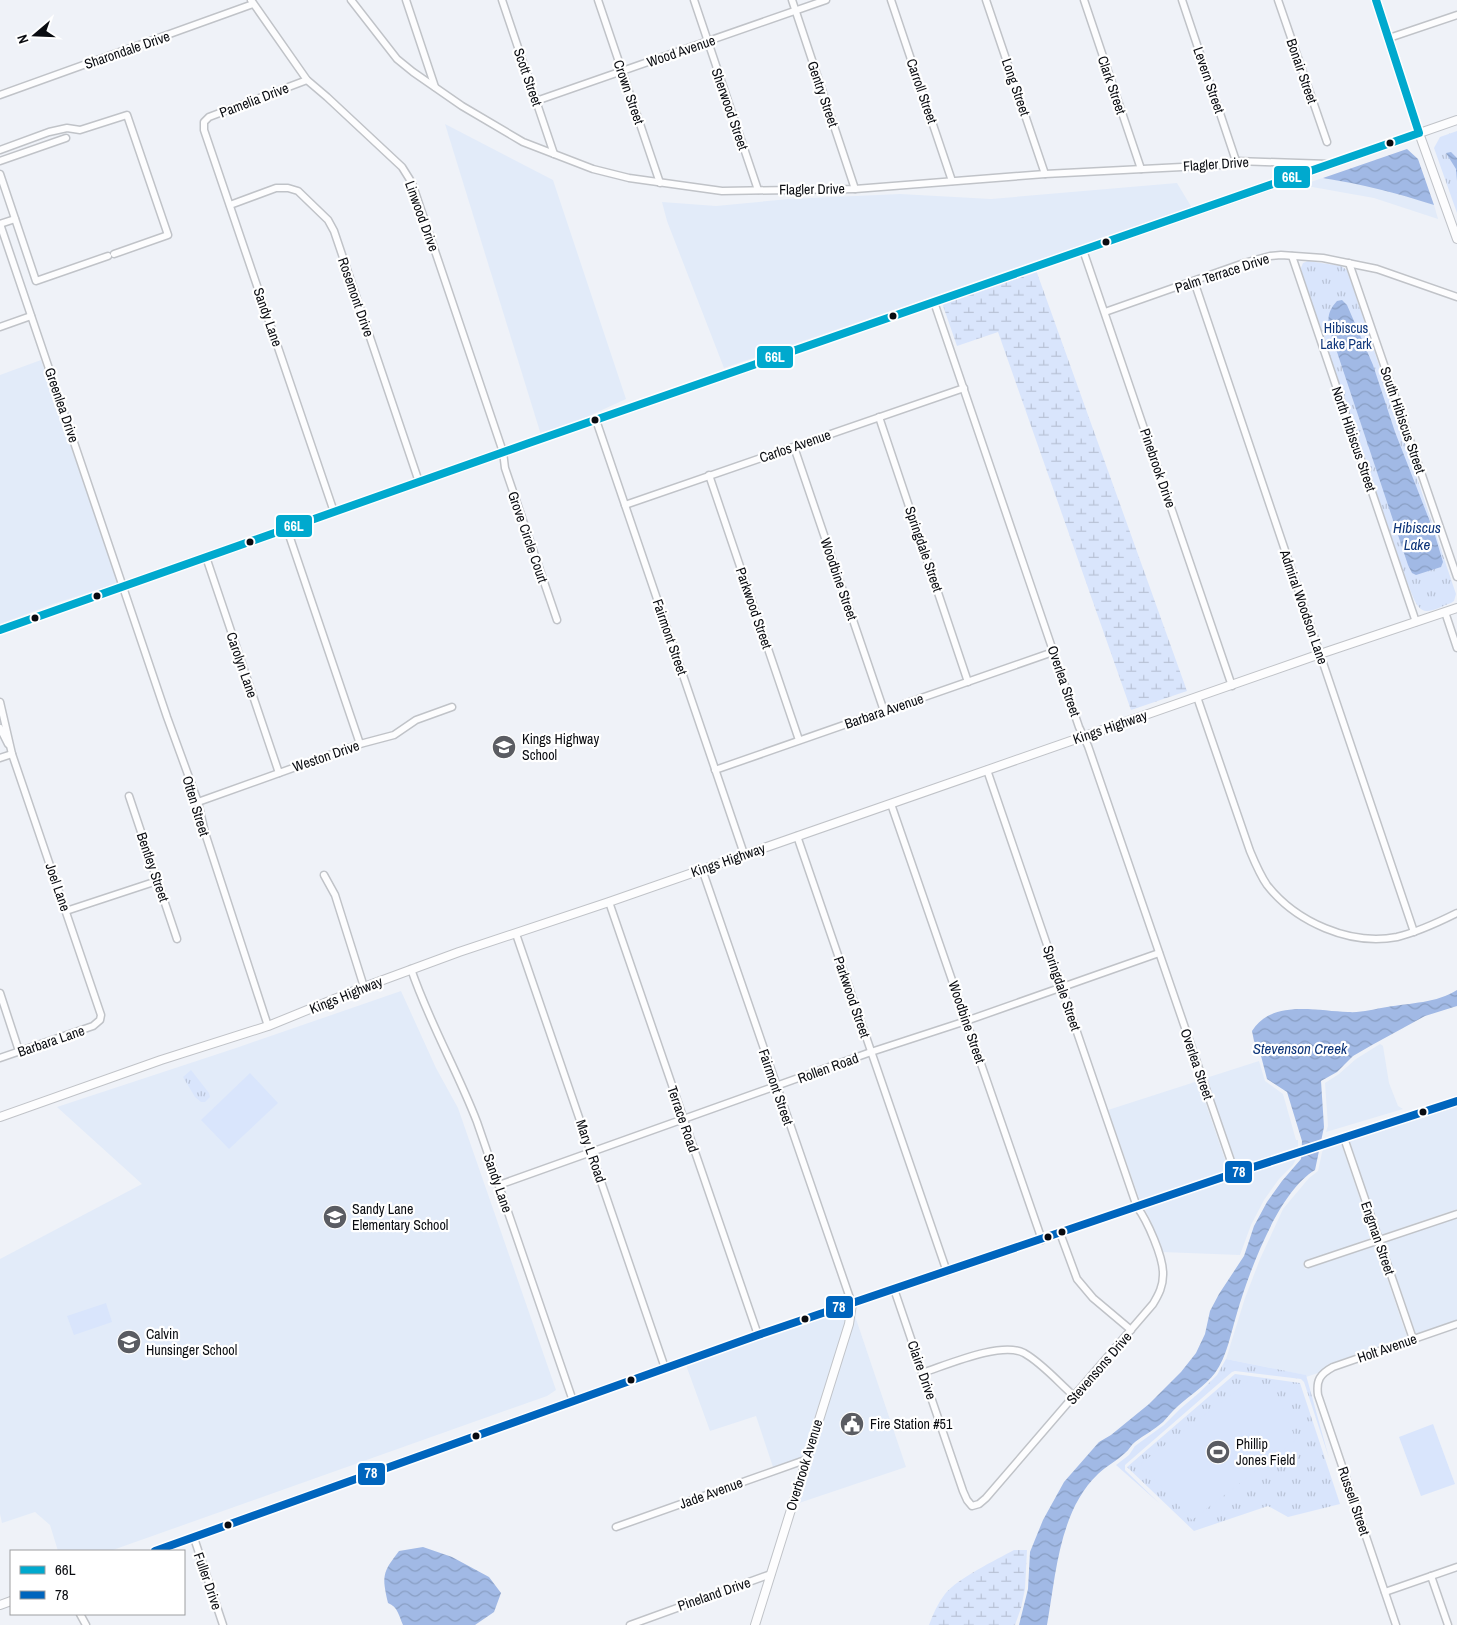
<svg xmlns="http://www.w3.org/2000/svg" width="1457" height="1625" font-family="'Archivo Narrow',sans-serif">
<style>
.built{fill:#e2ebf9}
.grass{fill:url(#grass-tufts)}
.wetland{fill:url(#wetland-marsh)}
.garden{fill:#d9e5fc}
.water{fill:url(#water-waves)}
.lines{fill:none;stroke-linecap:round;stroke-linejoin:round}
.minor-casing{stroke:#c0c3c8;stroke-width:9}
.tertiary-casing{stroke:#c0c3c8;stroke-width:10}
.minor{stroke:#fdfdfe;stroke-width:6}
.tertiary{stroke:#fdfdfe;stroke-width:8}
.bus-1-casing{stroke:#fff;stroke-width:11}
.bus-2-casing{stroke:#fff;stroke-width:11}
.bus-1{stroke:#00a9ce;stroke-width:8}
.bus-2{stroke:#0065bd;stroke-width:8}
.bus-dot{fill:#0a0c11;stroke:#fff;stroke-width:2}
.labels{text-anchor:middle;stroke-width:4.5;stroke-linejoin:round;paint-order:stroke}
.street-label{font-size:14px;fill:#0a0c11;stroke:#fff}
.park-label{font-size:14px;fill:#0d357a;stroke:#fff}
.poi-label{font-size:14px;fill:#0a0c11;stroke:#fff;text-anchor:start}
.water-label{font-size:15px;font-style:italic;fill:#0b3378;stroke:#fff}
.line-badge{stroke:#fff;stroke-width:2}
.badge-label{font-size:14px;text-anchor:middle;font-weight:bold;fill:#fff}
</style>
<defs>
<pattern id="grass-tufts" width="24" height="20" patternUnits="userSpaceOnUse" patternTransform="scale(1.25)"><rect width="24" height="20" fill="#d9e5fc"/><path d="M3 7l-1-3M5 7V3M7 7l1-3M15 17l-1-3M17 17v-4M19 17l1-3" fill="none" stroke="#b9c3d7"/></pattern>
<pattern id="wetland-marsh" width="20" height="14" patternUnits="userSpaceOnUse" patternTransform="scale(1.25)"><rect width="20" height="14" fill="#d9e5fc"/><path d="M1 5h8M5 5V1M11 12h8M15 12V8" fill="none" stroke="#b9c3d7"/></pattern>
<pattern id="water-waves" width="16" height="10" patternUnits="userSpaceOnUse" patternTransform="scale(1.25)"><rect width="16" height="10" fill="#a1b9e5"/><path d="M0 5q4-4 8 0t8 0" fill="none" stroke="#899ec3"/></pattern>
</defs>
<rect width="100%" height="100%" fill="#eff2f8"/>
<g class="built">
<path d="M445,124L553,180L626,399L569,425L541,435Z"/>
<path d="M1323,178L1362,184L1395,192L1434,205L1438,219L1374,198L1301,185Z"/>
<path d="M1177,183L1192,208L724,368L667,221L662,202L716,206L789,199L900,194L991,199Z"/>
<path d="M41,360L118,583L53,604L0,624V375Z"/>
<path d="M401,991L436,1068L458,1108L556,1390L547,1396L110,1551H58L50,1525L35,1512L2,1523L0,1514V1259L142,1184L57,1107L239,1047Z"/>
<path d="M1380,1044L1383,1046L1389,1083L1398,1106L1403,1109L1326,1132L1328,1126L1325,1083L1339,1074L1356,1059Z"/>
<path d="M1259,1061L1265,1081L1283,1094L1296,1140H1298V1148L1238,1168L1206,1078Z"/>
<path d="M1198,1081L1229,1171L1140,1201L1108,1110Z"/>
<path d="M1457,1105V1209L1381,1235L1349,1140Z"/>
<path d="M1341,1143L1373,1237L1303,1263L1305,1269L1376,1245L1407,1337L1332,1363L1318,1373L1306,1377L1305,1375L1226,1359L1245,1298L1260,1259L1283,1209L1309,1178L1318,1171L1323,1148Z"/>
<path d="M1297,1157L1293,1165L1279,1179L1264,1200L1251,1225L1240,1255L1162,1252L1150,1219L1144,1208Z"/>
<path d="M1457,1218V1320L1416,1334L1384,1242Z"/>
<path d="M847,1310L845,1323L802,1457L773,1467L756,1416L710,1431L686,1365Z"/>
<path d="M855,1316L906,1467L796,1504L853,1324Z"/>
</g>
<g class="grass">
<path d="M1457,131V213L1434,148L1440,137Z"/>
<path d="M1308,261L1341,266L1347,270L1456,594L1454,601L1451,603C1444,605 1435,611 1427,611C1416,612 1411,590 1407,582L1302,274L1301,268L1303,263Z"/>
<path d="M191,1070L209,1093L210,1097L205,1102H201L195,1097L183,1077Z"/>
<path d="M1226,1359L1306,1375L1329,1458L1304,1382L1301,1379L1235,1371L1232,1372L1125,1465V1470L1159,1503L1116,1465L1129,1455L1135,1446L1164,1425L1180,1409L1200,1392L1217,1375Z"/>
<path d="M1235,1374L1300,1383L1340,1504L1288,1517L1268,1506L1194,1531L1127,1467Z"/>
</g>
<g class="wetland">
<path d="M1036,270L1187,691L1131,710L998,332L957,346L942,303Z"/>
<path d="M1014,1550H1027L1025,1589L1021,1608L1015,1625H929C933,1614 938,1603 945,1594C958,1578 996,1560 1014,1550Z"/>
</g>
<g class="garden">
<path d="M250,1073L278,1103L229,1149L201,1120Z"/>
<path d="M106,1303L112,1322L74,1335L67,1316Z"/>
<path d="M1249,1381L1275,1388L1296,1440L1192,1520L1140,1464Z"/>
<path d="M1433,1424L1455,1484L1421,1496L1399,1437Z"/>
</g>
<g class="water">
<path d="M1407,149L1418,159L1434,205C1397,193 1361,184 1323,178Z"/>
<path d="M1451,152L1457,158V181L1456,169L1446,153Z"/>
<path d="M1342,300L1347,305L1373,365L1395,432L1434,532L1443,562L1441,567L1416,575L1412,573L1408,565L1330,331C1327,318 1328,311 1337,301Z"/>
<path d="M1457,990V1006L1425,1016L1372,1045L1353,1056L1337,1072L1321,1081L1324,1127L1315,1170C1278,1192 1249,1272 1237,1313C1231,1332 1227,1357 1215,1373C1205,1386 1190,1395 1178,1406C1172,1411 1168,1417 1163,1422C1154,1430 1144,1435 1135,1442C1131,1445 1129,1450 1125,1453C1117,1461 1106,1466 1098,1474C1059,1511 1056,1575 1047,1625H1019L1028,1589L1030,1552L1043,1520L1064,1482L1099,1442L1111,1435L1149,1404L1181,1372L1196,1353L1205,1334L1210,1311L1219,1294L1244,1256L1254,1226L1267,1202L1282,1181L1301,1159L1302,1141L1287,1092L1267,1079L1260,1052L1254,1041L1252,1031C1272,999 1317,1011 1348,1012C1361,1013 1374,1009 1387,1007C1410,1003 1437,1003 1457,990Z"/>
<path d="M423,1547L452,1557L489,1577L501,1593L494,1612L475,1625H403C399,1616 398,1607 388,1603C382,1576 382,1573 399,1551Z"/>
</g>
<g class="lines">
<g class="minor-casing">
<g id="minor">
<path d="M251,0L307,80L327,97L402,167L412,183L503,452L505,468L557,620"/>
<path d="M351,0L397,59L413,72L462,106L523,142L593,169L629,178L722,191L855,189L1045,174L1221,165L1236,161L1328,164"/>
<path d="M406,0L435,87"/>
<path d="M502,0L554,154"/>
<path d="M598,0L660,183"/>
<path d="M694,0L758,190"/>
<path d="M792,0L855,189"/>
<path d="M891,0L952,181"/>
<path d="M986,0L1045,174"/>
<path d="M1084,0L1141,169"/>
<path d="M1182,0L1236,161"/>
<path d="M1278,0L1327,142"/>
<path d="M1389,38L1457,15"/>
<path d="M307,80L209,117L204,122V130L334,512"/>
<path d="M0,95L253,4"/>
<path d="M536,101L826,0"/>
<path d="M0,150L49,132L67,128L80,130L127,115L168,235L114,254"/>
<path d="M0,161L66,138"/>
<path d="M0,174L36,281L108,256"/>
<path d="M230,205L276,188H288L298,191L328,220L334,231L419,482"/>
<path d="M0,224L167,717L198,802L205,833L268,1026"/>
<path d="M0,224L15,219"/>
<path d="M1083,250L1232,686"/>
<path d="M1292,256L1416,622"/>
<path d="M1349,263L1457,577"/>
<path d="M1194,281L1414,932"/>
<path d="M934,302L1079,727L1088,746L1235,1173"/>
<path d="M1105,312L1244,263L1270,256L1281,255L1323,258L1377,269L1457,297"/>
<path d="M0,327L31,316"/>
<path d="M879,417L968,682"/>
<path d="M596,420L744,854"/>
<path d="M794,447L884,711"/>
<path d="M709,475L799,740"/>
<path d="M625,505L964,388"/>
<path d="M287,529L360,744"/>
<path d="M206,557L279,773"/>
<path d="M1445,612L1457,648"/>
<path d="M1197,697L1250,851C1255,863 1260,875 1267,885C1296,922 1350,946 1397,937C1418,932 1437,923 1457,913"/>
<path d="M0,702L12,754L101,1015L100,1020L93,1026L0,1058"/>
<path d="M0,728L8,744"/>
<path d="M0,758L12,754"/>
<path d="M715,770L1053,652"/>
<path d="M129,796L177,939"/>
<path d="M198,802L360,744L394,735L416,720L452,707"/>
<path d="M891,804L1042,1240"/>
<path d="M797,836L947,1272"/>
<path d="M702,869L852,1304"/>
<path d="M324,875L335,895L364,987"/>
<path d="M609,902L758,1335"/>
<path d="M66,911L157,881"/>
<path d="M516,934L665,1368"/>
<path d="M411,969C429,1022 457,1070 477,1122L573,1401"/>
<path d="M0,993L19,1051"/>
<path d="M1344,1138L1413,1339"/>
<path d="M499,1185L871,1052L966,1021L1159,953"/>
<path d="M1060,1233L1077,1279L1093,1298L1131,1330"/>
<path d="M1308,1264L1457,1214"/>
<path d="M894,1289L963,1491L967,1500L972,1506L979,1504L986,1498L1153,1304C1159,1294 1163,1286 1163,1275C1164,1258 1147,1220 1137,1207L987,770"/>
<path d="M922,1373C947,1365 1001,1341 1024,1353C1042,1363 1058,1382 1074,1396"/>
<path d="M616,1527L805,1460"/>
<path d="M194,1538L223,1625"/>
<path d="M1431,1576L1448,1625"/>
<path d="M1385,1592L1457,1567"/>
<path d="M80,1614L86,1625"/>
<path d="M630,1625L771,1574"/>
<path d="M1396,1625L1318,1395C1316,1380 1320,1374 1333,1367L1457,1324"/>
</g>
</g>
<g class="tertiary-casing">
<g id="tertiary">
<path d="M1376,0L1419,133L1457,239"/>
<path d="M0,630L529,443L1457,120"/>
<path d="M0,1117L161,1060L268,1026L364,987L459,952L609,902L1320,654L1457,608"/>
<path d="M155,1551L758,1335L1235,1173L1457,1101"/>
<path d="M0,1605L11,1601"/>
<path d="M755,1625L849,1324L852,1304"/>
</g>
</g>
<use href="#minor" class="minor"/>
<use href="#tertiary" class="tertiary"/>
<g class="bus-1-casing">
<path id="bus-1" d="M0,630L529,443L1419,133L1376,0"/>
</g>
<g class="bus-2-casing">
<path id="bus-2" d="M155,1551L758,1335L1235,1173L1457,1101"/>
</g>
<use href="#bus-1" class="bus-1"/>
<use href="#bus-2" class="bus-2"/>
</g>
<defs>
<g id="school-disc" transform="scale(1.25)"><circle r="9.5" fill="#5a5c62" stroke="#fff"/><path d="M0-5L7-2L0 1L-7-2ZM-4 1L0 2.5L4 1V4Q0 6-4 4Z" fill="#fff"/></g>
<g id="civic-disc" transform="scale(1.25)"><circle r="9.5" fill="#5a5c62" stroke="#fff"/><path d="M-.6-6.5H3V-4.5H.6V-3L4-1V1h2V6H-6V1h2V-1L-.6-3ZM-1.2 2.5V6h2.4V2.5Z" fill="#fff"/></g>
<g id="stadium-disc" transform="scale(1.25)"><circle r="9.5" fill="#5a5c62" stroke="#fff"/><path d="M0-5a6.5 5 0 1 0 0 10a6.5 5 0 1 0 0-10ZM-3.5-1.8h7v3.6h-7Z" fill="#fff"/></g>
</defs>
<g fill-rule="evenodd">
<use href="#school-disc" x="504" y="747"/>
<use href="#school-disc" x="335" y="1217"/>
<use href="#school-disc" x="129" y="1342"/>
<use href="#civic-disc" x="852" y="1424"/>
<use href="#stadium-disc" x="1218" y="1452"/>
</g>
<g class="bus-dot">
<circle cx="1390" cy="143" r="4.5"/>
<circle cx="1106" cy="242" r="4.5"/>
<circle cx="893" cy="316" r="4.5"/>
<circle cx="595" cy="420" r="4.5"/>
<circle cx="250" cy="542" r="4.5"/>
<circle cx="97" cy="596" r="4.5"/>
<circle cx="35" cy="618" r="4.5"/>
<circle cx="1423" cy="1112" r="4.5"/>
<circle cx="1062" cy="1232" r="4.5"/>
<circle cx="1048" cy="1237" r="4.5"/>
<circle cx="805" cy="1319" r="4.5"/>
<circle cx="631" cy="1380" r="4.5"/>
<circle cx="476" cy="1436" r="4.5"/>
<circle cx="228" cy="1525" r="4.5"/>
</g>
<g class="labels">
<g class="street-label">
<text transform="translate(127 50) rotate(-19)" y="5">Sharondale Drive</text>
<text transform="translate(681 51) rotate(-19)" y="5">Wood Avenue</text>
<text transform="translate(1302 71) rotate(71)" y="5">Bonair Street</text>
<text transform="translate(528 77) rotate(71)" y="5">Scott Street</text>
<text transform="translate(1209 80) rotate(71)" y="5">Levern Street</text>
<text transform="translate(1112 85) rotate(71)" y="5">Clark Street</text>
<text transform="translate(1016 87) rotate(71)" y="5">Long Street</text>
<text transform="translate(922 91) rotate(71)" y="5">Carroll Street</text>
<text transform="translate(629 92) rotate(71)" y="5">Crown Street</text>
<text transform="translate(823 94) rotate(71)" y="5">Gentry Street</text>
<text transform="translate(254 100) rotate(-21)" y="5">Pamelia Drive</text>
<text transform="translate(730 109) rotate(71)" y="5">Sherwood Street</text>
<text transform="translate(1216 164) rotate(-4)" y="5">Flagler Drive</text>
<text transform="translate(812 189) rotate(-1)" y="5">Flagler Drive</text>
<text transform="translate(422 216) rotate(70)" y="5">Linwood Drive</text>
<text transform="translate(1222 273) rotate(-18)" y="5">Palm Terrace Drive</text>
<text transform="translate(356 297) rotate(71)" y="5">Rosemont Drive</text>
<text transform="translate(268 317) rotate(71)" y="5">Sandy Lane</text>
<text transform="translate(62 405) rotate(71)" y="5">Greenlea Drive</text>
<text transform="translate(1403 420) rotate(71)" y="5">South Hibiscus Street</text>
<text transform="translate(1354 439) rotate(71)" y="5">North Hibiscus Street</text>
<text transform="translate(795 446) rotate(-19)" y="5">Carlos Avenue</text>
<text transform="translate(1158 468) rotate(71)" y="5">Pinebrook Drive</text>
<text transform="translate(528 537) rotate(71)" y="5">Grove Circle Court</text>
<text transform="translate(924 549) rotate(71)" y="5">Springdale Street</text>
<text transform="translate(839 579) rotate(71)" y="5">Woodbine Street</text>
<text transform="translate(1304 607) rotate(71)" y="5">Admiral Woodson Lane</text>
<text transform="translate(754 608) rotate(71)" y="5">Parkwood Street</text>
<text transform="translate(670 637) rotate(71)" y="5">Fairmont Street</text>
<text transform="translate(242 665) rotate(71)" y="5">Carolyn Lane</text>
<text transform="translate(1064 681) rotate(71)" y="5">Overlea Street</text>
<text transform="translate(884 711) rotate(-19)" y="5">Barbara Avenue</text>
<text transform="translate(1110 727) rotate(-19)" y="5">Kings Highway</text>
<text transform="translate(326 756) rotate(-19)" y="5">Weston Drive</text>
<text transform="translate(196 806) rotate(73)" y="5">Otten Street</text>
<text transform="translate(728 860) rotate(-19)" y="5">Kings Highway</text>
<text transform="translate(153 867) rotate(71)" y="5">Bentley Street</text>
<text transform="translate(58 887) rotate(71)" y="5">Joel Lane</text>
<text transform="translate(1062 988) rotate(71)" y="5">Springdale Street</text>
<text transform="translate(346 995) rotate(-22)" y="5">Kings Highway</text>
<text transform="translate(852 997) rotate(71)" y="5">Parkwood Street</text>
<text transform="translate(967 1022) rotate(71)" y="5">Woodbine Street</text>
<text transform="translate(51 1041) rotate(-19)" y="5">Barbara Lane</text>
<text transform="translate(1197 1064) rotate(71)" y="5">Overlea Street</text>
<text transform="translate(828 1068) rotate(-20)" y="5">Rollen Road</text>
<text transform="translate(776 1087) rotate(71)" y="5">Fairmont Street</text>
<text transform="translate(683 1119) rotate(71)" y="5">Terrace Road</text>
<text transform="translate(591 1151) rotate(71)" y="5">Mary L Road</text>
<text transform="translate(498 1183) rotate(71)" y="5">Sandy Lane</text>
<text transform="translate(1378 1238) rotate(71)" y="5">Engman Street</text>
<text transform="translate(1387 1348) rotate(-19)" y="5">Holt Avenue</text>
<text transform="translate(1099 1368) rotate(-49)" y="5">Stevensons Drive</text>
<text transform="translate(922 1370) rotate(71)" y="5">Claire Drive</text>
<text transform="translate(804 1465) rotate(-73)" y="5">Overbrook Avenue</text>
<text transform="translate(711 1493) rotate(-20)" y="5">Jade Avenue</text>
<text transform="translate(1354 1501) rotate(71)" y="5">Russell Street</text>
<text transform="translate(208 1581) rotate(71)" y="5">Fuller Drive</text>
<text transform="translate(714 1594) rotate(-19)" y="5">Pineland Drive</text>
</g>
<g class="park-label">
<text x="1346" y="333">Hibiscus<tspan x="1346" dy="16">Lake Park</tspan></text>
</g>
<g class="poi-label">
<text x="522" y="744">Kings Highway<tspan x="522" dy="16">School</tspan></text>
<text x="352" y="1214">Sandy Lane<tspan x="352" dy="16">Elementary School</tspan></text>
<text x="146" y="1339">Calvin<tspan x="146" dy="16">Hunsinger School</tspan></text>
<text x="870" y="1429">Fire Station #51</text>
<text x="1236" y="1449">Phillip<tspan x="1236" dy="16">Jones Field</tspan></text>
</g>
<g class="water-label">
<text x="1417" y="533">Hibiscus<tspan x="1417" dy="17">Lake</tspan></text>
<text x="1300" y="1054">Stevenson Creek</text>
</g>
</g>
<g class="line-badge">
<rect x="1273" y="165" width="38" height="24" rx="5" fill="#00a9ce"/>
<rect x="756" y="345" width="38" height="24" rx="5" fill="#00a9ce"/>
<rect x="275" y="514" width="38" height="24" rx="5" fill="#00a9ce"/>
<rect x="1224" y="1160" width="29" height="24" rx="5" fill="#0065bd"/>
<rect x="825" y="1295" width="29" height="24" rx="5" fill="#0065bd"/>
<rect x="357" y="1462" width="29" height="24" rx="5" fill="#0065bd"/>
</g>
<g class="badge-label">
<text x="1292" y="182">66L</text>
<text x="775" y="362">66L</text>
<text x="294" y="531">66L</text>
<text x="1239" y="1177">78</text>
<text x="839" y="1312">78</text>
<text x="371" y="1478">78</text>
</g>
<rect x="10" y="1550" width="175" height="65" fill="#ffffff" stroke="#9d9ea0"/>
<rect x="20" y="1566" width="25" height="8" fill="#00a9ce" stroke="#9d9ea0"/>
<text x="55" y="1575" font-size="15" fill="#0a0c11">66L</text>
<rect x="20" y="1591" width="25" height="8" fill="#0065bd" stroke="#9d9ea0"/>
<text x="55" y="1600" font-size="15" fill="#0a0c11">78</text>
<g transform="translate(35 35) rotate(251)" stroke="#ffffff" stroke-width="4" paint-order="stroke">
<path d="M0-4L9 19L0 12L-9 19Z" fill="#0a0c11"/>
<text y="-8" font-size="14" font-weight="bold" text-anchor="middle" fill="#0a0c11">N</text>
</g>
</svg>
